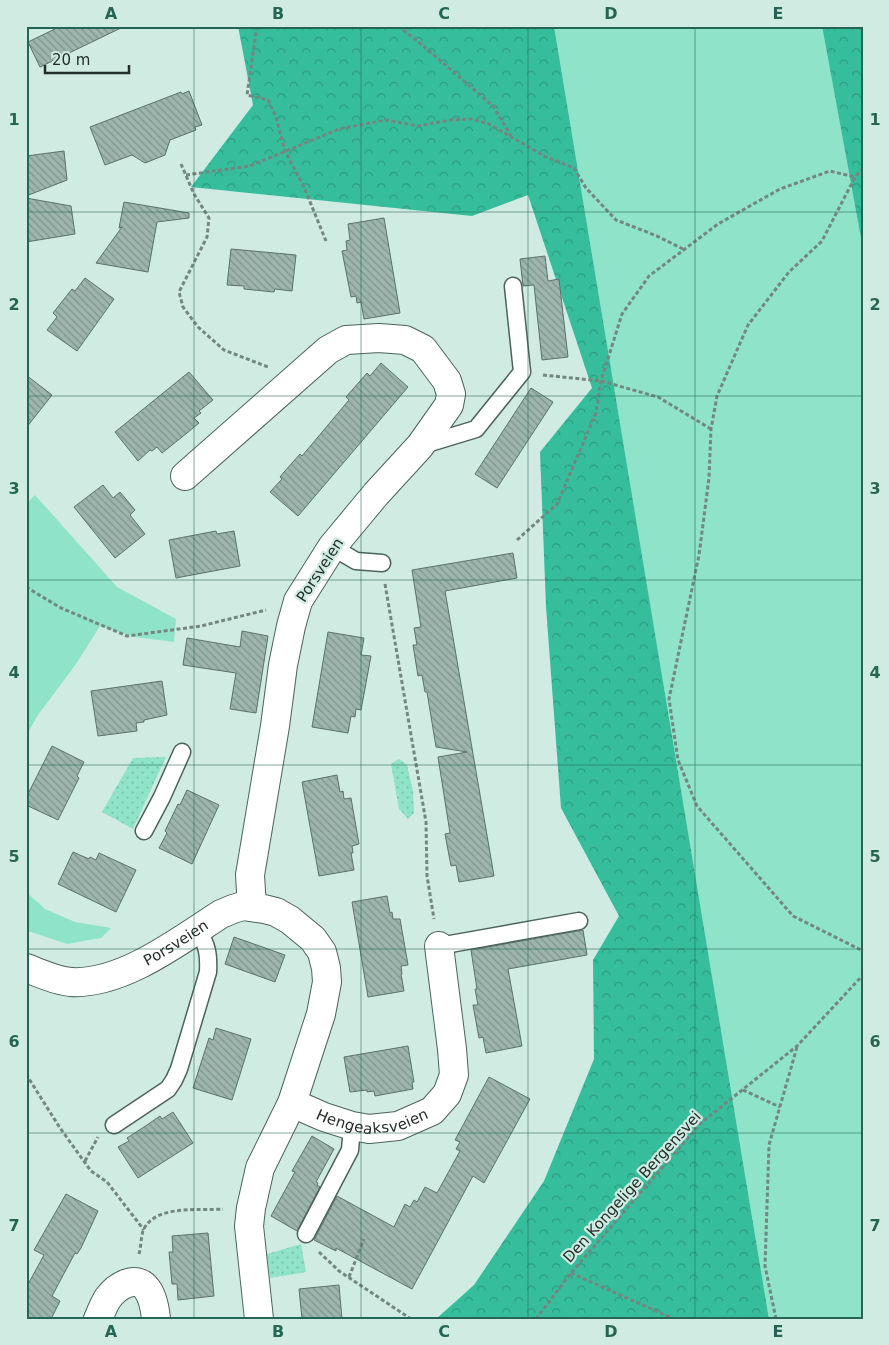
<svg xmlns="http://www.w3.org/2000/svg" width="889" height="1345" font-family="'DejaVu Sans',sans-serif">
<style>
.grass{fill:#8ee3c9}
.forest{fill:url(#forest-crowns)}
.park{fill:url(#park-dots)}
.building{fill:url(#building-back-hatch);stroke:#5b726a}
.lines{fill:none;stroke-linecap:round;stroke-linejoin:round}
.lane-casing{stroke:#4c635b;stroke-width:19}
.street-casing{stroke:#4c635b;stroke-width:30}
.path{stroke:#748680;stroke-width:3;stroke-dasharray:4 2.5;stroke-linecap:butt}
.lane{stroke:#fff;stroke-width:16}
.street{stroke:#fff;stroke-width:28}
.grid{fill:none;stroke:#246553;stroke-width:1;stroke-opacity:0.55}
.labels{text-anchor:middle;stroke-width:4.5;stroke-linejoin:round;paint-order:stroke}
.street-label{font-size:15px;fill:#232d29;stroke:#d0ebe2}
.neatline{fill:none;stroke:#246553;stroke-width:2}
.grid-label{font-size:16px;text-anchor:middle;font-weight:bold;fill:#246553}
</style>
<defs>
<pattern id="forest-crowns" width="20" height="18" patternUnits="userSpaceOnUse" patternTransform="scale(1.25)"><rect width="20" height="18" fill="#36be9c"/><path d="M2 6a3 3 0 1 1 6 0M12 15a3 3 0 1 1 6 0" fill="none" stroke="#2d9b7f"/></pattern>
<pattern id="park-dots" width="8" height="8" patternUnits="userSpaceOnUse" patternTransform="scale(1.25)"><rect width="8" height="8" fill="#8ee3c9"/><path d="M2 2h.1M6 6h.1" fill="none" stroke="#7ac3ad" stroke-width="1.8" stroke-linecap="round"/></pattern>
<pattern id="building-back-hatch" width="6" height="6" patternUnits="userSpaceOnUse" patternTransform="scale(1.25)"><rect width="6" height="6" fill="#9cb6ad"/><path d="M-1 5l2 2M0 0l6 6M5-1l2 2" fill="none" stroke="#7f948d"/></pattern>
</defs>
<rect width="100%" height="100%" fill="#d0ebe2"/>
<g class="grass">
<path d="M554,26H822L863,249V1319H769Z"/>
<path d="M35,495L117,587L176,619L174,642L135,637L100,626L76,664L38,715L26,736V504Z"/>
<path d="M26,892L45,909L75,922L111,928L101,938L67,944L28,931L26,930Z"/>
</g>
<g class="forest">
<path d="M238,26H554L769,1319H436L474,1285L544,1181L594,1059L593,960L619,916L561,808L546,607L540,452L592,388L528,195L472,216L191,187L253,105Z"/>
<path d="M822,26H863V249Z"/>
</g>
<g class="park">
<path d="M166,757L133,829L102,812L133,758Z"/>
<path d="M399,759L407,765L413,791L414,813L408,819L399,809L391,764Z"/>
<path d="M301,1244L306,1272L270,1278L267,1254Z"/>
</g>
<g class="building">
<path d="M61,26H125L40,67L28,42Z"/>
<path d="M189,91L202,125L195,127L196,130L170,140L165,155L145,163L132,155L105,165L90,127L181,92L182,94Z"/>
<path d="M64,151L67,180L26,196V156Z"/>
<path d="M26,198L71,206L75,234L26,242Z"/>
<path d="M124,202L189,213V218L157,222L148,272L96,263L122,227L119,228Z"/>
<path d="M384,218L400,313L364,319L361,302L357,303L356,296L351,297L342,251L347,250L346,241L350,240L348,224Z"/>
<path d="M231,249L296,255L292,291L275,289L274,292L244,289V286L227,285Z"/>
<path d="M545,256L548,281L559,279L568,357L542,360L534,285L523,286L520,259Z"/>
<path d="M85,278L114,299L77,351L47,330L57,317L53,313L72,289L75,291Z"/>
<path d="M381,363L408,387L298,516L270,492L282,479L280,477L284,472L300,454L302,456L349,400L346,397L367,373L370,376Z"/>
<path d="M189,372L213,400L199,411L201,413L194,418L199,423L187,433L162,453L157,447L152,451L150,450L138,461L115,432Z"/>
<path d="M26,375L52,395L26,428Z"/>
<path d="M531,388L553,402L497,488L475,474Z"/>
<path d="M103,485L113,498L120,492L135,510L130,515L145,534L115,558L74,507Z"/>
<path d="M216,531L217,534L234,531L240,566L176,578L169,540Z"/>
<path d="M513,553L517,578L445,591L494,876L459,882L456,865L451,866L445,834L450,833L438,757L467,752L436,747L427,692H425L422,675L418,676L413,645H417L414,628L421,627L412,570Z"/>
<path d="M242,631L268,636L256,713L230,709L236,673L183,665L187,638L240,647Z"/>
<path d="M328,632L364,638L361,655L371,656L361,710L356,709L355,717L351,716L348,733L312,727Z"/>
<path d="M162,681L167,715L144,720V722L136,723L137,731L98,736L91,691Z"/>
<path d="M52,746L84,762L77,776L79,778L58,820L26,805V798Z"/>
<path d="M337,775L340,792L343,791L344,799L351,798L359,844L352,846L353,853H351L354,870L319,876L302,782Z"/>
<path d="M187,790L219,805L192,864L159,848L167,833L165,831L178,804L180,805Z"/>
<path d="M73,852L89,859L90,857L96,860L99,853L136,870L116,912L58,884Z"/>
<path d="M387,896L390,913L392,912L393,919H400L408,965L401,966L402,974H401L404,991L368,997L352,902Z"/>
<path d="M583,930L587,955L508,969L522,1046L486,1053L483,1037L479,1038L473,1005H478L475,989H477L471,950Z"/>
<path d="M234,937L285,955L275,982L225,964Z"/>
<path d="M216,1028L251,1039L232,1100L193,1088L209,1038L213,1040Z"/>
<path d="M408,1046L414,1082H412L413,1089L375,1096L374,1091L367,1092V1090L350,1092L344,1057Z"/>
<path d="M489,1077L530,1099L484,1183L473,1176L412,1289L336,1248V1251L314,1240L337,1196L394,1227L405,1204L410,1207L414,1200L417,1202L425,1187L437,1193L460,1151L456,1149L460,1142L455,1140Z"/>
<path d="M173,1112L193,1143L138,1178L118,1147L129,1141L127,1138L147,1125L160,1116L162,1119Z"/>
<path d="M312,1136L334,1149L316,1182L318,1183L317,1185L320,1187L297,1231L271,1216L295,1172L292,1171Z"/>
<path d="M66,1194L98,1211L81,1248L77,1254L75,1253L52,1296L60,1301L51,1319H26V1288L44,1255L34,1250Z"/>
<path d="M208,1233L214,1296L178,1300L177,1284H172L169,1252H173L172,1236Z"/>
<path d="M339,1285L342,1319H302L299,1289Z"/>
</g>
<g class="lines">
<g class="lane-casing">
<g id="lane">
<path d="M420,446L476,429L522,372L513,286"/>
<path d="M332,547L356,561L382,563"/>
<path d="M144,831L162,797L182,752"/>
<path d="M439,946L579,921"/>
<path d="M114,1125L168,1089L174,1080L179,1069L208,972C209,953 207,946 198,929"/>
<path d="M306,1234L350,1150L352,1126"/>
</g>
</g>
<g class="street-casing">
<g id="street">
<path d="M185,476L328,350L346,340L379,338L405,340L423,349L447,381L451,394L449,405L420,446L376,494L332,547L298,601L291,626L283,665L275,726L250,875L252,907"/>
<path id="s1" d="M26,968C40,973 56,981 71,982C122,985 179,941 221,914L233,909L243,906L264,909L276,912L290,920L313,939L322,952L326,968L327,982L321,1014L292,1103L260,1168L251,1208L249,1226L259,1319"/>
<path id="s2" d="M292,1103L324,1117L352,1126L369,1129L398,1126L432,1111L447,1094L454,1075L452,1049L439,946"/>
<path d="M98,1319C101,1312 104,1304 108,1298C117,1286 136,1274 147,1289C153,1297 155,1309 156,1319"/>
</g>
</g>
<g class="path">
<path d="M257,26L247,95L268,100L276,117L285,151L304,187L326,241"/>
<path d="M398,26L421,44L493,106L511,136"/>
<path d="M181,164L194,194L209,218L207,237L179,292L183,307L198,327L224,350L268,367"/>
<path d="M863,168L855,177L822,241L789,272L748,325L717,396L711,429L709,478L699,555L669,699L678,760L697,806L793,916L863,951"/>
<path d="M186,175L250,166L339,129L386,120L418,126L450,120L471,119L489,124L544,156L574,168L586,188L616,220L657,236L683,249"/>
<path d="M543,375L601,381L658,397L711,429"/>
<path d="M517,540L557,504L596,413L601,381L622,314L649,276L718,224L780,189L830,171L855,177"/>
<path d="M385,584L426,822L427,876L434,919"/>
<path d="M26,587L61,608L127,636L201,626L266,610"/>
<path d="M26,1074L60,1128L91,1171L107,1182L144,1230"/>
<path d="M743,1090L780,1107"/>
<path d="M85,1161L98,1137"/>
<path d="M319,1252L339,1271L411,1319"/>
<path d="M139,1254C141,1247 141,1237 143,1231C154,1204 199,1211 223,1209"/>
<path d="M571,1273L674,1319"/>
<path d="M349,1277L364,1239"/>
<path d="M536,1319L571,1273L701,1123L797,1046L863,975"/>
<path d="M776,1319L765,1266L769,1145L797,1047"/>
</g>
<use href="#lane" class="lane"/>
<use href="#street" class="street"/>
</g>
<path class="grid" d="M194,26V1319M361,26V1319M528,26V1319M695,26V1319M26,212H863M26,396H863M26,580H863M26,765H863M26,949H863M26,1133H863"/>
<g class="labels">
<g class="street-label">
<text transform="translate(320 570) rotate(-57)" y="5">Porsveien</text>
<text dy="5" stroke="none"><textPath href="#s1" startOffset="161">Porsveien</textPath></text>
<text dy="5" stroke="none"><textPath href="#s2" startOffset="85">Hengeaksveien</textPath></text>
<text transform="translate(632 1187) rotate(-48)" y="5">Den Kongelige Bergensvei</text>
</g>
</g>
<rect width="889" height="1345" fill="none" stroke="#d0ebe2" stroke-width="55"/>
<path d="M45 65v8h84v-8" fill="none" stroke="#232d29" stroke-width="2.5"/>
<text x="52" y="65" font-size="15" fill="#232d29" stroke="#d0ebe2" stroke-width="4" paint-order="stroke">20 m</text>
<rect x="28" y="28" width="834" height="1290" class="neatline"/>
<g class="grid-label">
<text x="111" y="19">A</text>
<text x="278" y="19">B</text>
<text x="444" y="19">C</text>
<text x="611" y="19">D</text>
<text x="778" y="19">E</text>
<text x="14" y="125">1</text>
<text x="875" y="125">1</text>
<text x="14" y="310">2</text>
<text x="875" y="310">2</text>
<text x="14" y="494">3</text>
<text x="875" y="494">3</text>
<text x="14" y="678">4</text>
<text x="875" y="678">4</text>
<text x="14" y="862">5</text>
<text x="875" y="862">5</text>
<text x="14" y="1047">6</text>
<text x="875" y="1047">6</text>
<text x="14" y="1231">7</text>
<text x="875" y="1231">7</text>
<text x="111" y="1337">A</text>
<text x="278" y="1337">B</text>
<text x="444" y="1337">C</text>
<text x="611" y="1337">D</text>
<text x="778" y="1337">E</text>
</g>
</svg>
